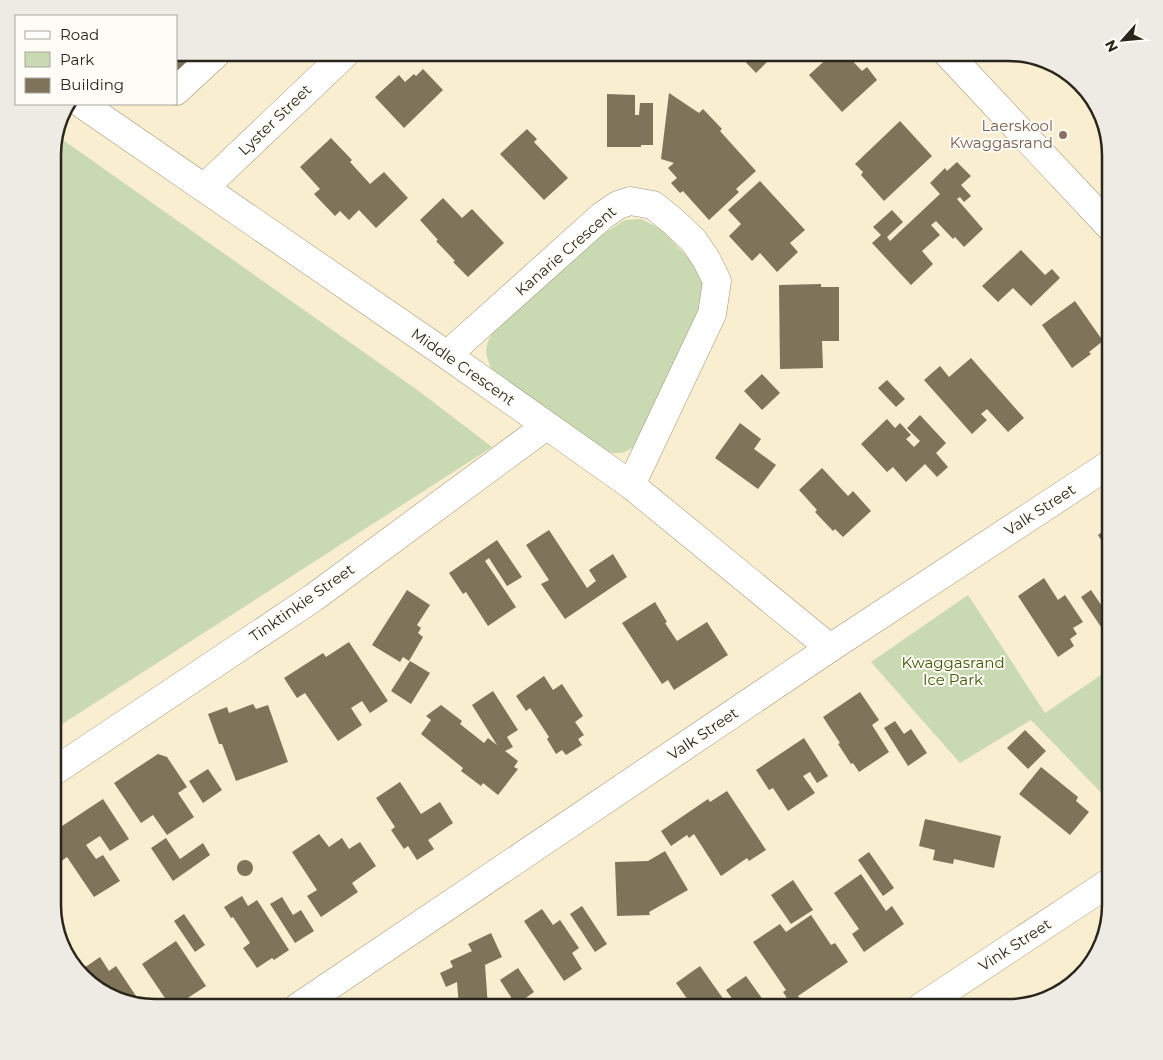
<svg xmlns="http://www.w3.org/2000/svg" width="1163" height="1060" font-family="Montserrat,sans-serif">
<style>
.green{fill:#c9d9b2}
.building{fill:#7f745a}
.lines{fill:none;stroke-linecap:round;stroke-linejoin:round}
.minor-casing{stroke:#a1967a;stroke-width:29}
.minor{stroke:#fff;stroke-width:28}
.education-dot{fill:#8d6e63;stroke:#fefcf6;stroke-width:2}
.labels{text-anchor:middle;stroke-width:4;stroke-linejoin:round;paint-order:stroke}
.street-label{font-size:15px;fill:#2b261b;stroke:#fefcf6}
.education-label{font-size:15px;fill:#785e54;stroke:#fefcf6;text-anchor:end}
.park-label{font-size:15px;fill:#415903;stroke:#fefcf6}
.rim{fill:none;stroke:#2b261b;stroke-width:2.5}
</style>
<rect width="100%" height="100%" fill="#faeed1"/>
<g class="green">
<path d="M56,135L416,389L492,447L53,730V148Z"/>
<path d="M641,219L661,229L695,265L709,292L641,442C625,453 620,457 600,449L493,372C485,354 483,349 493,332L603,234L625,220Z"/>
<path d="M968,595L1045,713L1110,669V802L1031,720L960,763L871,662Z"/>
</g>
<g class="building">
<path d="M176,53H200L176,75Z"/>
<path d="M737,53H766L771,58L756,73Z"/>
<path d="M833,53H845L862,71L867,67L877,80L842,112L809,75Z"/>
<path d="M423,69L443,90L404,128L375,97L399,75L405,82L414,74L416,76Z"/>
<path d="M669,93L699,113L703,109L722,129L720,131L756,171L736,189L739,192L709,220L683,191L680,193L671,183L677,178L668,168L674,163L661,159Z"/>
<path d="M607,94L635,95V115H639L640,103H653V145H641V147H607Z"/>
<path d="M900,121L932,156L884,201L861,175L863,172L855,164Z"/>
<path d="M527,129L537,139L534,142L568,178L544,200L500,154Z"/>
<path d="M331,138L352,160L350,162L370,184L384,172L408,198L376,228L359,210L349,220L340,211L335,216L314,194L320,189L300,167Z"/>
<path d="M957,162L971,176L961,185L971,196L964,202L960,197L957,199L983,229L964,247L955,237L953,239L936,221L931,225L940,235L922,251L933,264L911,285L872,243L881,235L873,227L892,210L903,222L887,237L890,241L940,194L930,183L945,168L947,171Z"/>
<path d="M760,181L805,230L790,243L798,252L777,272L760,253L752,261L729,236L741,224L728,210Z"/>
<path d="M443,198L462,218L472,209L504,243L468,277L453,262L455,261L436,241L438,240L420,220Z"/>
<path d="M1021,250L1045,275L1052,269L1060,278L1031,306L1013,288L998,302L982,286Z"/>
<path d="M821,284V287H839V341H822L823,368L780,369L779,285Z"/>
<path d="M1075,301L1103,341L1089,352L1091,354L1072,368L1042,325Z"/>
<path d="M971,358L1024,418L1008,432L987,409L981,414L987,420L972,434L924,380L940,366L949,377Z"/>
<path d="M762,374L780,393L762,410L744,391Z"/>
<path d="M887,380L905,399L896,407L878,388Z"/>
<path d="M920,415L946,443L936,453L948,467L937,477L925,464L906,482L893,467L887,472L861,444L887,419L895,428L900,423L911,435L906,439L914,447L920,441L907,428Z"/>
<path d="M740,423L761,439L754,449L776,465L758,489L715,458Z"/>
<path d="M822,468L848,496L853,491L871,511L843,537L835,529L833,531L815,512L817,510L799,490Z"/>
<path d="M1110,526V554L1098,535Z"/>
<path d="M549,530L587,588L596,581L589,570L613,554L627,577L565,619L541,584L549,580L526,545Z"/>
<path d="M497,540L522,577L507,586L489,558L485,561L516,607L488,626L466,592L463,594L449,573Z"/>
<path d="M1044,578L1058,600L1065,595L1083,622L1073,628L1077,634L1070,639L1074,646L1058,657L1018,596Z"/>
<path d="M407,590L430,605L417,625L421,628L418,633L423,637L409,661L403,657L400,662L372,645Z"/>
<path d="M1091,590L1110,618V629L1105,633L1081,597Z"/>
<path d="M655,602L667,622L665,623L677,641L707,622L728,655L674,690L668,680L662,684L622,623Z"/>
<path d="M349,642L388,701L370,713L362,701L351,708L362,725L338,741L305,693L297,698L284,678L323,653L326,657Z"/>
<path d="M410,661L430,673L411,704L391,691Z"/>
<path d="M544,676L553,690L562,684L583,716L575,722L584,735L578,739L582,745L566,755L562,750L556,754L547,739L549,737L530,708L526,711L516,696Z"/>
<path d="M493,691L518,730L507,737L513,747L505,751L518,761L514,767L518,769L498,795L483,783L481,786L461,771L463,768L421,734L431,720L426,716L441,705L462,721L460,724L484,743L488,738L497,745L472,705Z"/>
<path d="M860,692L879,720L872,725L889,752L859,772L853,763L851,764L838,744L840,743L823,717Z"/>
<path d="M253,704L256,709L268,705L288,762L236,781L222,744H219L208,714L227,707L229,713Z"/>
<path d="M895,721L904,734L911,729L927,753L908,766L884,728Z"/>
<path d="M1025,730L1046,751L1028,769L1007,748Z"/>
<path d="M804,738L828,776L817,783L810,772L803,776L815,793L788,811L773,788L769,790L756,770Z"/>
<path d="M158,754L167,757L187,787L178,793L194,817L167,835L153,815L141,823L114,783Z"/>
<path d="M1041,767L1078,797L1076,801L1089,812L1070,835L1019,794Z"/>
<path d="M208,769L222,790L203,803L189,781Z"/>
<path d="M400,782L421,814L440,802L453,823L428,840L434,849L417,860L408,846L404,849L391,830L395,827L376,798Z"/>
<path d="M727,791L766,850L749,861L747,858L721,876L694,834L689,838L687,835L671,846L661,831L708,799L710,802Z"/>
<path d="M103,799L129,839L110,851L100,836L86,845L96,859L103,855L120,881L94,897L67,857L60,862L53,850V832Z"/>
<path d="M925,819L1001,836L994,868L954,859L953,864L933,860L935,850L919,846Z"/>
<path d="M319,834L329,847L342,838L349,849L360,842L376,866L352,883L358,892L321,917L307,896L317,890L292,852Z"/>
<path d="M166,838L180,859L203,843L210,855L173,881L151,848Z"/>
<path d="M665,851L688,890L649,912L650,915L617,916L615,862L648,861Z"/>
<path d="M869,852L894,888L883,896L858,860Z"/>
<circle cx="245" cy="868" r="8"/>
<path d="M861,874L886,911L892,906L904,924L864,952L852,934L859,929L834,893Z"/>
<path d="M793,880L813,910L791,924L771,895Z"/>
<path d="M242,896L248,906L257,900L289,950L274,960L272,958L257,968L243,948L250,943L233,917L231,918L224,907Z"/>
<path d="M282,897L293,915L301,910L314,931L295,943L270,904Z"/>
<path d="M582,906L607,944L595,952L570,914Z"/>
<path d="M542,909L553,925L560,920L579,948L572,953L582,969L564,981L524,921Z"/>
<path d="M184,914L205,945L195,952L174,921Z"/>
<path d="M811,915L831,945L835,943L848,962L798,996L801,1000L792,1006L783,992L786,990L753,942L780,924L786,932Z"/>
<path d="M491,933L502,957L485,965L488,1007H459L457,982L446,987L440,973L453,967L450,961L472,951L468,944Z"/>
<path d="M176,941L206,986L174,1007H171L142,964Z"/>
<path d="M100,957L109,971L116,966L142,1005L116,1000L83,978L78,972Z"/>
<path d="M700,966L729,1007H693L676,983Z"/>
<path d="M518,968L534,992L516,1005L500,980Z"/>
<path d="M746,976L768,1007H738L726,990Z"/>
</g>
<g class="lines">
<g class="minor-casing">
<g id="minor">
<path d="M947,53L1110,227"/>
<path d="M176,91L217,53"/>
<path d="M82,104L447,355L631,485L830,648"/>
<path d="M205,187L346,53"/>
<path d="M447,355L602,216L618,205L630,201L653,205L674,222L693,240L706,259L717,281L712,314L631,485"/>
<path d="M53,772L313,598L546,426"/>
<path d="M298,1007L830,648L1110,464"/>
<path d="M921,1007L1110,882"/>
</g>
</g>
<use href="#minor" class="minor"/>
</g>
<circle class="education-dot" cx="1063" cy="135" r="5"/>
<g class="labels">
<g class="street-label">
<text transform="translate(275 120) rotate(-44)" y="5">Lyster Street</text>
<text transform="translate(566 251) rotate(-41)" y="5">Kanarie Crescent</text>
<text transform="translate(463 367) rotate(35)" y="5">Middle Crescent</text>
<text transform="translate(1040 510) rotate(-33)" y="5">Valk Street</text>
<text transform="translate(302 603) rotate(-35)" y="5">Tinktinkie Street</text>
<text transform="translate(703 734) rotate(-34)" y="5">Valk Street</text>
<text transform="translate(1015 945) rotate(-33)" y="5">Vink Street</text>
</g>
<g class="education-label">
<text x="1053" y="131">Laerskool<tspan x="1053" dy="17">Kwaggasrand</tspan></text>
</g>
<g class="park-label">
<text x="953" y="668">Kwaggasrand<tspan x="953" dy="17">Ice Park</tspan></text>
</g>
</g>
<path d="M0 0H1163V1060H0ZM155 61H1008A94 94 0 0 1 1102 155V905A94 94 0 0 1 1008 999H155A94 94 0 0 1 61 905V155A94 94 0 0 1 155 61Z" fill="#edebe4" fill-rule="evenodd"/>
<path class="rim" d="M155 61H1008A94 94 0 0 1 1102 155V905A94 94 0 0 1 1008 999H155A94 94 0 0 1 61 905V155A94 94 0 0 1 155 61Z"/>
<rect x="15" y="15" width="162" height="90" fill="#fefcf6" stroke="#aaa69e"/>
<rect x="25" y="31" width="25" height="8" fill="#ffffff" stroke="#aaa69e"/>
<text x="60" y="40" font-size="15" fill="#2b261b">Road</text>
<rect x="25" y="52" width="25" height="15" fill="#c9d9b2" stroke="#aaa69e"/>
<text x="60" y="65" font-size="15" fill="#2b261b">Park</text>
<rect x="25" y="78" width="25" height="15" fill="#7f745a" stroke="#aaa69e"/>
<text x="60" y="90" font-size="15" fill="#2b261b">Building</text>
<g transform="translate(1123 40) rotate(243)" stroke="#fefcf6" stroke-width="4" paint-order="stroke">
<path d="M0-4L9 19L0 12L-9 19Z" fill="#2b261b"/>
<text y="-8" font-size="14" font-weight="bold" text-anchor="middle" fill="#2b261b">N</text>
</g>
</svg>
